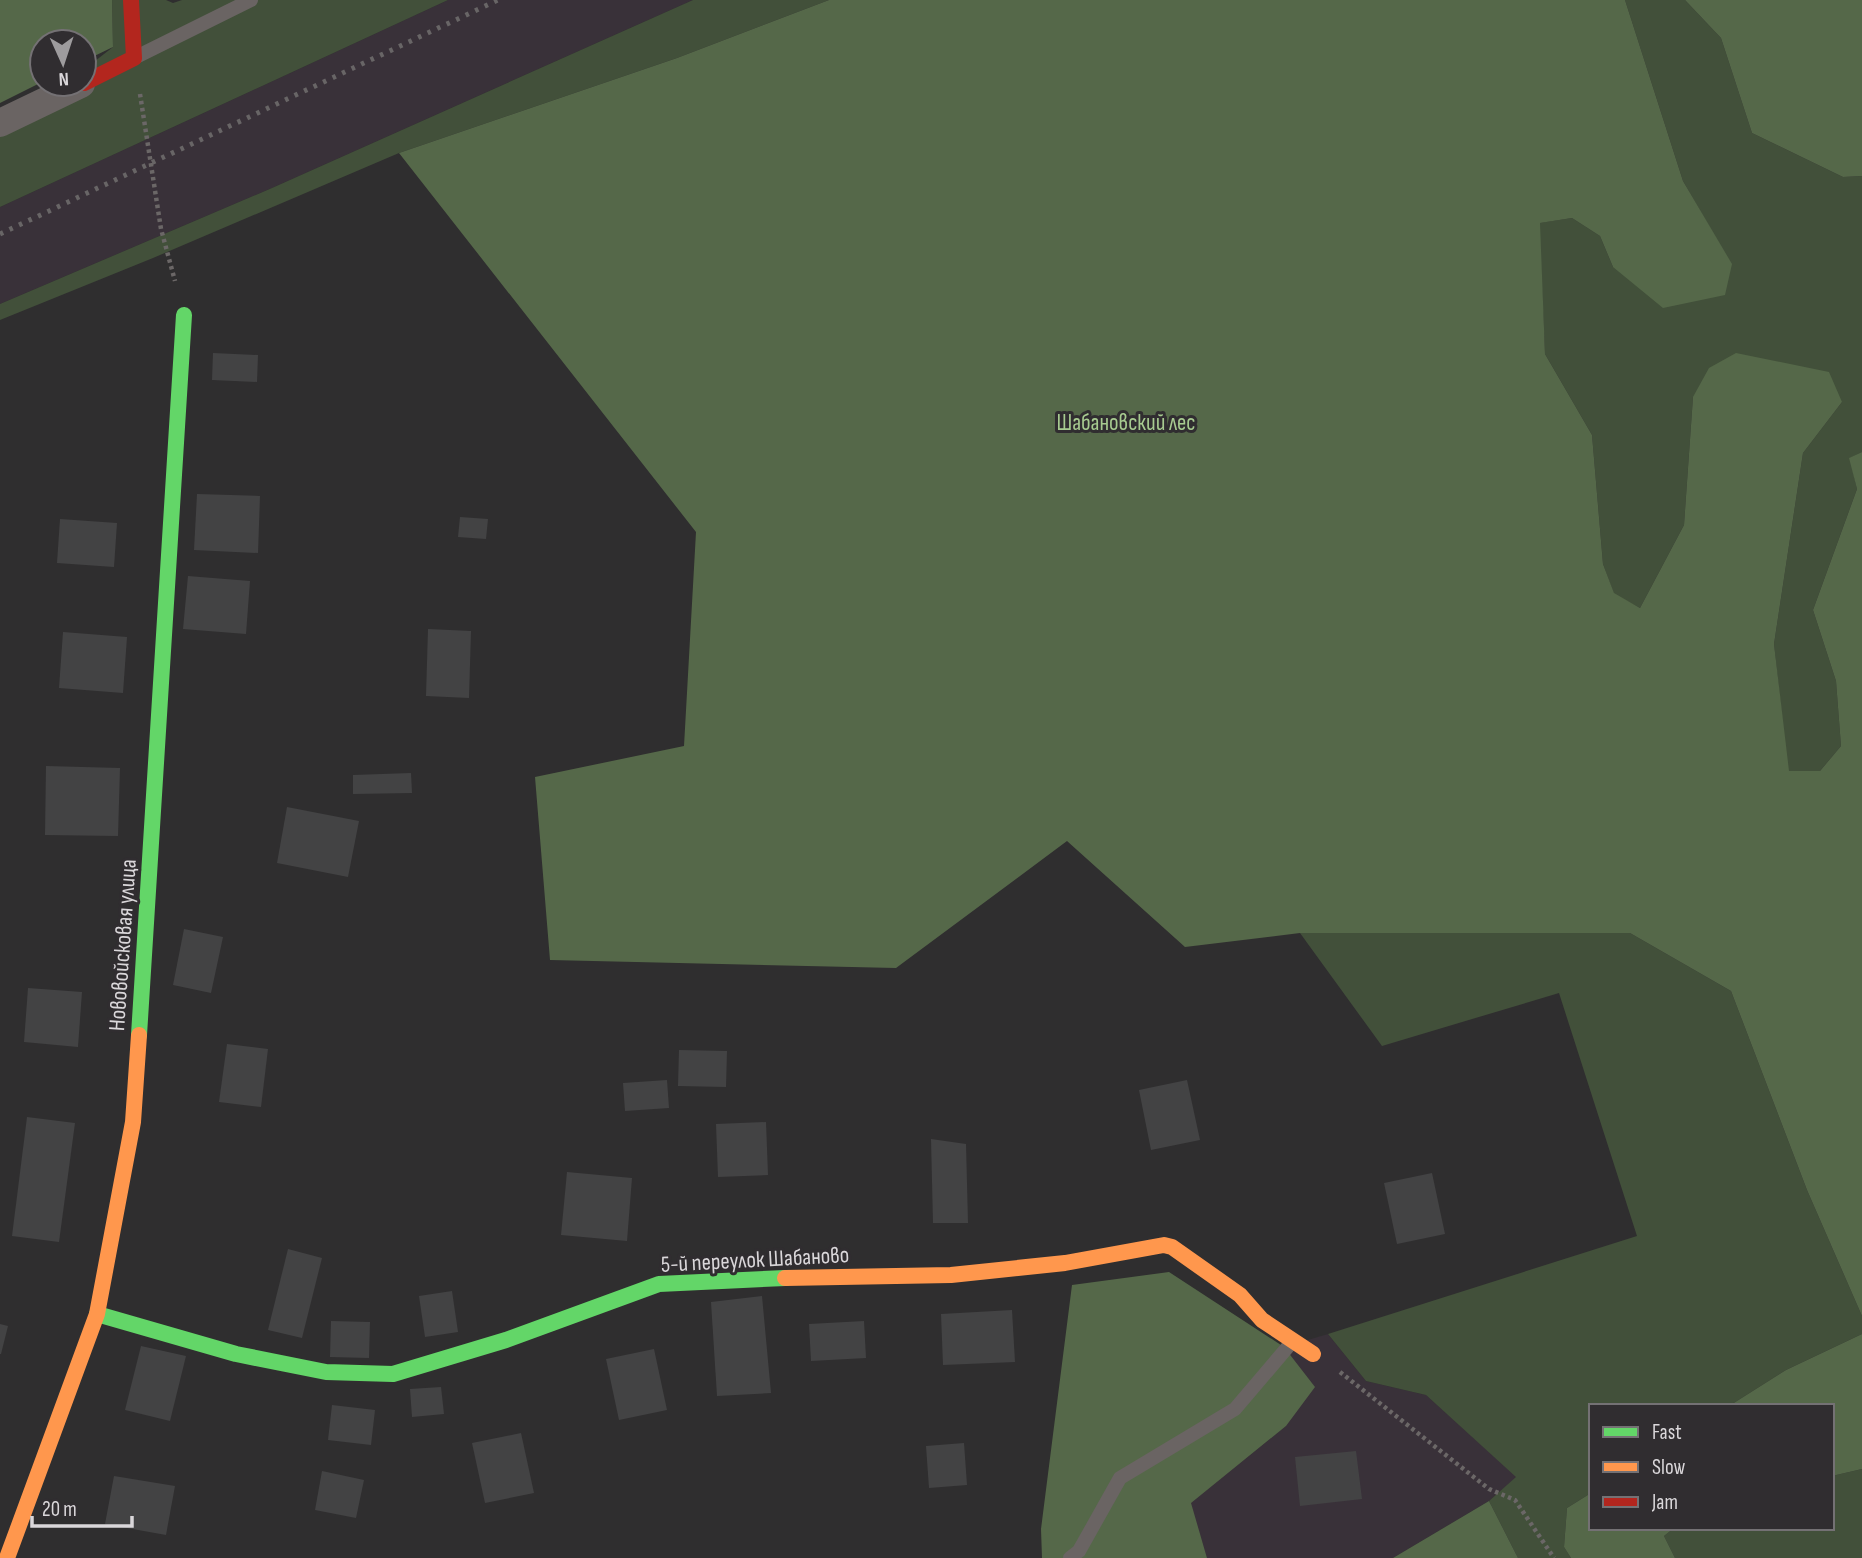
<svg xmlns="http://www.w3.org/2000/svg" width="1862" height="1558" font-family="'Sofia Sans Condensed',sans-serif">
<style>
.built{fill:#393139}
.green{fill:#42503a}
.forest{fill:#556849}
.building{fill:#434344}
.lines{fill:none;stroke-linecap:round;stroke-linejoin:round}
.path{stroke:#6b6767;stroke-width:4.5;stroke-dasharray:3.5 3.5;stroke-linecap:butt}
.lane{stroke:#6a6463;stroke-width:14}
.street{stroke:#6a6463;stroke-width:28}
.fast{stroke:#63d668;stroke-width:16}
.slow{stroke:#ff974d;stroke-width:16}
.jam{stroke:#b3261e;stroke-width:16}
.rail{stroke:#686566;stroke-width:5;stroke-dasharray:3.5 7;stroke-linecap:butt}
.labels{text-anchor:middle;stroke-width:6;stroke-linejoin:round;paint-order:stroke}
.park-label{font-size:23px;fill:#a7cb90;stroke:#302d30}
.street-label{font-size:23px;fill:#dad7da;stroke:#302d30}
</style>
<rect width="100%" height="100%" fill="#2f2e2f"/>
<g class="built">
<path d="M448,0H693L272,188L0,304V207Z"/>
<path d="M1328,1334L1366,1381L1426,1395L1517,1477L1489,1501L1393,1558H1207L1190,1503L1286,1426L1284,1347Z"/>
</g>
<g class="green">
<path d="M112,0H166L173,3L182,0H448L0,207V135L113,47Z"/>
<path d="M693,0H829L677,58L399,153L153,258L0,320V304L272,188Z"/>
<path d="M1625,0H1685L1721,38L1752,133L1843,177L1862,176V452L1850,458L1857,489L1813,610L1836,681L1841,746L1820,771H1788L1774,644L1803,453L1842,402L1693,397L1684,525L1640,608L1614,594L1603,564L1592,435L1545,354L1539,223L1572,218L1600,236L1613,267L1731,264L1683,181Z"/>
<path d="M1300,933H1630L1731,991L1807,1190L1862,1316V1334L1786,1370L1729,1406H1591V1493L1567,1508L1564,1547L1571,1558H1518L1489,1501L1516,1477L1426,1395L1366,1381L1328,1334L1637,1236L1559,993L1382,1046Z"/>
<path d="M1862,1469V1558H1675L1664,1536L1674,1528H1832V1476Z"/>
</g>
<g class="forest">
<path d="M0,0H112L113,47L84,61V42H42V82L0,103Z"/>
<path d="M829,0H1625L1683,181L1732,264L1725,295L1663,308L1613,267L1600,236L1572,218L1540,223L1545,354L1592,435L1603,564L1614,593L1640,608L1684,525L1693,397L1709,368L1736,353L1829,372L1842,402L1803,453L1774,644L1789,771H1820L1841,746L1836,681L1813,610L1857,489L1849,458L1862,452V1316L1807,1190L1731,991L1630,933H1300L1185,947L1067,841L896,968L550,960L535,777L684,746L696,532L399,153L677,58Z"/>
<path d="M1685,0H1862V176L1843,177L1752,133L1721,38Z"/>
<path d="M1169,1272L1284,1347L1315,1387L1286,1426L1191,1503L1207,1558H1042L1041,1529L1072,1285Z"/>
<path d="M1862,1334V1469L1832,1476V1406H1729L1786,1370Z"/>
<path d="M1591,1493V1528H1674L1664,1536L1675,1558H1571L1564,1547L1567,1508Z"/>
<path d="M1489,1501L1518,1558H1393Z"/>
</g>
<g class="building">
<path d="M213,353L258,355L257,382L212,380Z"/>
<path d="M197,494L260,496L258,553L194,550Z"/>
<path d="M460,517L488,519L486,539L458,537Z"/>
<path d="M60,519L117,523L114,567L57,563Z"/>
<path d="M188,576L250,581L246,634L183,629Z"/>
<path d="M428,629L471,631L469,698L426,696Z"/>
<path d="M63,632L127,637L123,693L59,688Z"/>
<path d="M46,766L120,768L118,836L45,835Z"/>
<path d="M411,773L412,793L353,794V775Z"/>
<path d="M287,807L359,821L348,877L277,863Z"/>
<path d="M184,929L223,937L211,993L173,985Z"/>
<path d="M28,988L82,992L78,1047L24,1042Z"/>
<path d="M227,1044L268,1049L261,1107L219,1102Z"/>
<path d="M679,1050L727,1051L726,1087L678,1086Z"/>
<path d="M667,1080L669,1108L625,1111L623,1083Z"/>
<path d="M1187,1080L1200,1140L1151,1150L1139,1090Z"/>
<path d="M27,1117L75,1123L59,1242L12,1236Z"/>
<path d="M766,1122L768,1175L718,1177L716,1124Z"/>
<path d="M931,1139L966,1144L968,1223H933Z"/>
<path d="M567,1172L632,1178L627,1241L561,1235Z"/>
<path d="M1432,1173L1445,1234L1397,1244L1384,1183Z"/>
<path d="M288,1249L322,1258L302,1338L268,1330Z"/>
<path d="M452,1291L458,1332L425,1337L419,1296Z"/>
<path d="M762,1296L771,1393L717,1396L711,1302Z"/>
<path d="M1012,1310L1015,1362L943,1365L941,1314Z"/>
<path d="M331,1321L370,1322L369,1358L330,1357Z"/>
<path d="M864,1321L866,1358L811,1361L809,1324Z"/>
<path d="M0,1324L8,1326L1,1354H0Z"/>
<path d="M141,1346L186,1356L170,1421L125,1410Z"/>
<path d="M654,1349L667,1410L619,1420L606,1359Z"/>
<path d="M441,1387L444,1414L412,1417L410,1389Z"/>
<path d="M332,1405L375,1410L371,1445L328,1440Z"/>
<path d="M521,1433L534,1493L485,1503L472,1443Z"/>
<path d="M964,1443L967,1485L929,1488L926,1446Z"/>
<path d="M1356,1451L1362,1499L1300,1506L1295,1457Z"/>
<path d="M322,1471L364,1480L356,1518L315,1510Z"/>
<path d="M114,1476L175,1486L166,1535L105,1524Z"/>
</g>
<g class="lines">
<g class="path">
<path d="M140,94L161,229L175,281"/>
<path d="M1340,1372L1489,1489L1515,1500L1554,1558"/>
</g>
<g class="lane">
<path d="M136,57L251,0"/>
<path d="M1070,1558L1079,1551L1120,1478L1235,1409L1292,1342"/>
</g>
<path class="street" d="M0,123L81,84"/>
<g class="fast">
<path d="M139,1035L184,315"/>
<path d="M97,1314L236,1354L326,1372L393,1374L506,1340L659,1284L785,1278"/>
</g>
<g class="slow">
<path d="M785,1278L951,1275L1065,1263L1164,1245L1172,1247L1240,1295L1262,1320L1313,1354"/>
<path d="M7,1558L97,1314L133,1122L139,1035"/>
</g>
<path class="jam" d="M84,83L134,58L131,0"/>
<path class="rail" d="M0,234L498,0"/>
</g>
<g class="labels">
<g class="park-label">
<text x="1126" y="430">Шабановский лес</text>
</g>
<g class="street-label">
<text transform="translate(122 945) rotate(-86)" y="8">Нововойсковая улица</text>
<text transform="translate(755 1259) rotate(-3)" y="8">5-й переулок Шабаново</text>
</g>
</g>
<rect x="1589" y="1404" width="245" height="126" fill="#302d30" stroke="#747174" stroke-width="2"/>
<rect x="1603" y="1427" width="35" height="10" fill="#63d668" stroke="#747174" stroke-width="2"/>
<text x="1652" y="1439" font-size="21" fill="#dad7da">Fast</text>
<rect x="1603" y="1462" width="35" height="10" fill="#ff974d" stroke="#747174" stroke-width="2"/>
<text x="1652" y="1474" font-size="21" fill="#dad7da">Slow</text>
<rect x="1603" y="1497" width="35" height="10" fill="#b3261e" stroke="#747174" stroke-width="2"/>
<text x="1652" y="1509" font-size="21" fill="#dad7da">Jam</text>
<g transform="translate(63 63) rotate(177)"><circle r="33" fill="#302d30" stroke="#747174" stroke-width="2"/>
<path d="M0-5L12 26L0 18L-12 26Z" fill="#9e9c9e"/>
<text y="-10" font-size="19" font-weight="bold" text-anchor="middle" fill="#dad7da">N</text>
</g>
<path d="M32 1516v10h100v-10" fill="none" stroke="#dad7da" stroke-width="3.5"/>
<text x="42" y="1516" font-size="21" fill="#dad7da" stroke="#302d30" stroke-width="5" paint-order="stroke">20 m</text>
</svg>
